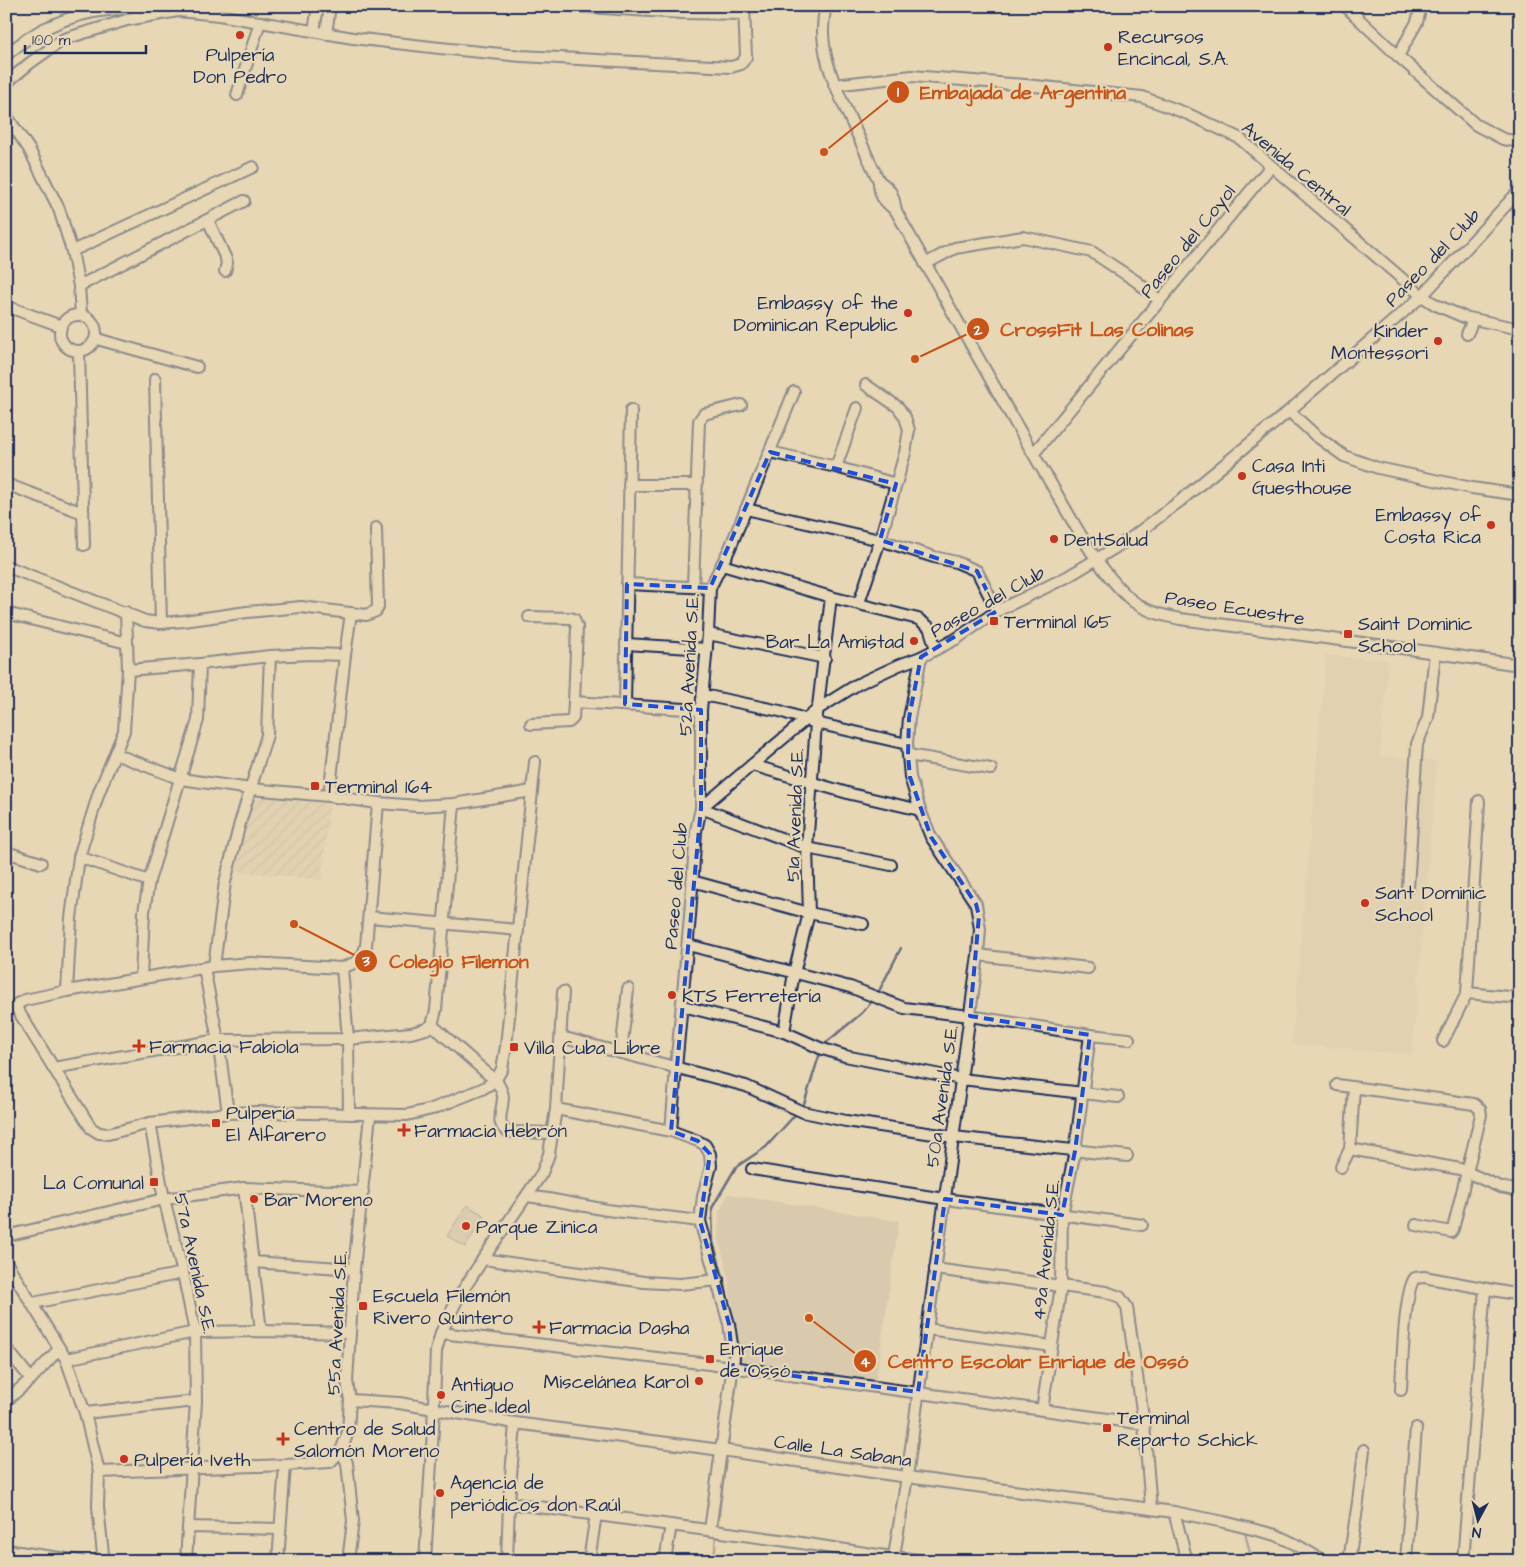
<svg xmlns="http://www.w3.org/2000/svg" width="1526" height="1567" font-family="'Architects Daughter',sans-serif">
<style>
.built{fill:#d9caae}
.industrial{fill:url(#industrial-furrows)}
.green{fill:#cabfa8;stroke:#727783}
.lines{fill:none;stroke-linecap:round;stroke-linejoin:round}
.stream{stroke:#6a707f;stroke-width:2.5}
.minor-casing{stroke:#1b2f5e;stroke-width:14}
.minor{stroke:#e8d7b4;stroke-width:10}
.marked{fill:none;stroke:#1d4ed8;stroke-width:4;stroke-dasharray:10 6;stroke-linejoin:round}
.poi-dot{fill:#c8321e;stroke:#e8d7b4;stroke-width:2}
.labels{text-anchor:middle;stroke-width:4.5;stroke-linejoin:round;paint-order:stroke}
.poi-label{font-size:19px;fill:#1b2f5e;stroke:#e8d7b4;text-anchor:start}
.street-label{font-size:19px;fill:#1b2f5e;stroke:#e8d7b4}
.leader{fill:none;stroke:#c95318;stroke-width:2}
.callout-dot{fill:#c95318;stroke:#e8d7b4;stroke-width:2}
.mark-label{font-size:15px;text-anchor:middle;font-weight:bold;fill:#fff}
.callout-label{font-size:20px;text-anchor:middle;font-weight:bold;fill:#c95318;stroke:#e8d7b4;stroke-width:4.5;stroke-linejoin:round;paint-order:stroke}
</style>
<defs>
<pattern id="industrial-furrows" width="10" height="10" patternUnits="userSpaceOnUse" patternTransform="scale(1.25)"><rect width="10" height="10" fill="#d9caae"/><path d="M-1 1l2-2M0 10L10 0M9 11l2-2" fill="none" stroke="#baae98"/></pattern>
</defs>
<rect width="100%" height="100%" fill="#e8d7b4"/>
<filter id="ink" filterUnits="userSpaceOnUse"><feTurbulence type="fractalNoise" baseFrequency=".02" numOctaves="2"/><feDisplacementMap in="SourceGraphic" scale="10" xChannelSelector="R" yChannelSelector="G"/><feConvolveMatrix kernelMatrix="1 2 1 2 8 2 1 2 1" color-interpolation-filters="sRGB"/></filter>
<g filter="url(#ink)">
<g class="built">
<path d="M1326,655L1388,661L1380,756L1437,761L1412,1055L1292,1044Z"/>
<path d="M728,1194L899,1221L876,1380L739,1360L728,1276L718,1235L719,1212Z"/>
</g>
<path class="industrial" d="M259,795L330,804L321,880L235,871L254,799Z"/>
<path class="green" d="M467,1205L485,1216L465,1247L447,1236Z"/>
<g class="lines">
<g class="stream">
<path d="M877,995L901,948"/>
<path d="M822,1046L862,1013L873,1000"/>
<path d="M804,1104L819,1056"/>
<path d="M730,1309L723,1276L713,1242L712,1208L736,1167L766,1147L794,1116"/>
<path d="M728,1441L737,1380"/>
<path d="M718,1523L726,1457"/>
<path d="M1245,1533L1252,1561"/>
<path d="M714,1561L716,1535"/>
</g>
<g class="minor-casing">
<g id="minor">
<path d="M571,6L682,13L744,14"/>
<path d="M826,6C815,48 836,88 853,125C862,144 870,163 879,181C879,198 885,201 896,211C945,298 993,386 1044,472C1069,513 1093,564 1128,597C1143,611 1161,615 1180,619L1408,649L1520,665"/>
<path d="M1345,6L1398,56L1476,125L1503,139L1520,142"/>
<path d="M178,11L219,15L353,38L440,48L521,56L731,67L741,64L746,57L744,6"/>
<path d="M314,31L318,6"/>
<path d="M326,34L330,6"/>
<path d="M6,55C19,45 33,33 48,27C89,7 134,6 178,11L127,20L64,39L30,63L6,83"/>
<path d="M1398,56L1417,22L1421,6"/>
<path d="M834,85L912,76L1025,85L1142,97L1188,114L1239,138L1422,296L1436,305L1464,317L1520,329"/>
<path d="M237,95L260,22"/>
<path d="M6,115L29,149L59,209L72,251L79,286L81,314"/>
<path d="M879,181C893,191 893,195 896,211"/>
<path d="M208,220L226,259L227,263L225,271"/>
<path d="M72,251L253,167"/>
<path d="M925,264L955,248L1023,237L1092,252L1136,281L1160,301"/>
<path d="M79,286L244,201"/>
<path d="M6,306L61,326"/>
<circle cx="78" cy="333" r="18"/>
<path d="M1467,334L1473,320"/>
<path d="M97,339L197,367"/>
<path d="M79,352L84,545"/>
<path d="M155,379L161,623"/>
<path d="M1289,411L1315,435L1344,456L1378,468L1472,488L1520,495"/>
<path d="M770,452L836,467L896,484"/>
<path d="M1034,453L1271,166"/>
<path d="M836,467L857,408"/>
<path d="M6,484L83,513"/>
<path d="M629,485H696"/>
<path d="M746,509L880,540L934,557L956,562L977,571L997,611"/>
<path d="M722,565L831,597L918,619L929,627L936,649"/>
<path d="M6,566L145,621L161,623L184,621L247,612L301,607L366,615L376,611L378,607L376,528"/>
<path d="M627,584L710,588"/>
<path d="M693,587L699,421L704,414L741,405"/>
<path d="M859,603L880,540L905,453L909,430L905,417L898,407L866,385"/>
<path d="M6,613L127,643"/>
<path d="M529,617L570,618L574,619L577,627L574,702"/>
<path d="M708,634L825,658"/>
<path d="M626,644L707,649"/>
<path d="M345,655L351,613"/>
<path d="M128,670L200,664L270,656L311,654L345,655L329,796"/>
<path d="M703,695L780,711L816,723L907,744"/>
<path d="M625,704L631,410"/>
<path d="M531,724L569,722L573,718L574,702L701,710"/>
<path d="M115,754L181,779L251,789L329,796L378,803L418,806L454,804L532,791"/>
<path d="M908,755L991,769"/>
<path d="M752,765L851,794L920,810"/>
<path d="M378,803L366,946C361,962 357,962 342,968L251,963L214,966L67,991L25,1000L17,1004V1009L91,1128L99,1133L108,1134L150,1123L228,1113L257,1112L407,1115L432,1109L482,1089L495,1081L502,1069L506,1046L535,762"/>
<path d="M701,808L818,709L858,684L899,665L921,657L956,639L997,611L1067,577L1087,565L1131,538L1180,501L1289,411L1422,296L1520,190"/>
<path d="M701,808L807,848L891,865"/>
<path d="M6,852L41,863"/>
<path d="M79,857L149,881"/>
<path d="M692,881L809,913L863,924"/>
<path d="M1408,888L1417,744L1428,718L1435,653"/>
<path d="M369,917L518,930"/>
<path d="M688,945L850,987L904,1008L970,1016L1090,1035L1129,1039"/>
<path d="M978,955L1088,968"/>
<path d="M214,966L225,882L240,823L267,735L270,656"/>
<path d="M204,968L218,1040L228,1113"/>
<path d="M342,968L348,1039L349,1114"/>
<path d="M141,978L144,912L149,881L198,720L200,664"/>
<path d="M67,991L71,918L79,857L99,792L124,731L128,670L126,612"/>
<path d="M1467,993L1520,998"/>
<path d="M683,1006L784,1032L820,1048L845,1056L961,1079L1118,1097"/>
<path d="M432,1025L497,1082C500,1087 503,1092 503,1097C503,1110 494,1126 509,1132L553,1133"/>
<path d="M784,1032L794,973L809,913L807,848L816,723L831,597"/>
<path d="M561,1037L746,1086L803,1112L846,1121L954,1137L1127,1156"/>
<path d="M1443,1041L1467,993L1479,801"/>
<path d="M621,1053L628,989"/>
<path d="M53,1068L218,1040L348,1039L411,1033L426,1029L432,1025L436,1010L454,804"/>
<path d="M1337,1085L1474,1104L1480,1109L1481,1115L1453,1229L1451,1232L1416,1225"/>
<path d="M556,1109L671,1131L698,1141L705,1145L710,1154L711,1166L703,1196L700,1221L729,1324L734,1358L710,1530"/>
<path d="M150,1123L164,1199L183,1273L195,1332L196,1401L186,1561"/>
<path d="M671,1131L676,1068L690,916L696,831L701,808V710L708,634L710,588L730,548L794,392"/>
<path d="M1350,1149L1460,1169L1500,1187L1520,1191"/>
<path d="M1341,1167L1350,1149L1354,1088"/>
<path d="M752,1169L945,1199L1142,1225"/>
<path d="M244,1188L261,1331"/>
<path d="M527,1196L548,1199L607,1210L700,1221"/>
<path d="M6,1236L164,1199L244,1188L363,1192"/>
<path d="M483,1259L644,1282L680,1284L718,1280"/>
<path d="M6,1262L66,1359L85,1413L99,1472L98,1507L103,1554L100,1559L96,1561"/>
<path d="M253,1262L354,1269"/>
<path d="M935,1269L1106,1292L1120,1297L1127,1307L1144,1424L1151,1508"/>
<path d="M33,1303L183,1273"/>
<path d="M927,1329L1052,1346"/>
<path d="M441,1333L709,1364L1144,1424"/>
<path d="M6,1348L31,1379"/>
<path d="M66,1359L195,1332L261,1331L350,1333"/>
<path d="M1401,1390C1402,1370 1404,1289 1415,1278L1424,1277L1520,1295"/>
<path d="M350,1400L399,1403L515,1423L721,1450L907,1477L1174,1512L1224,1522L1276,1535L1295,1544L1324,1561"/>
<path d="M6,1401L31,1379L59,1349"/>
<path d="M1042,1410L1061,1286L1062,1215L1075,1151L1090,1035"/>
<path d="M85,1413L196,1401"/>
<path d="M99,1472L285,1465L330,1462L341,1451"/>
<path d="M509,1503L795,1542L878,1555L927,1561"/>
<path d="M1174,1512L1187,1561"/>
<path d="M188,1527L280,1529"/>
<path d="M6,1550L80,1561"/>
<path d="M894,1556L907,1477L978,955L980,929L976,904L931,837L920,810L910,777L907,744L909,718L921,657"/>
<path d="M278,1561L285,1465"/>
<path d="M348,1561L353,1521L347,1463L341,1451L348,1432L350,1400L347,1381L354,1269L370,1115"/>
<path d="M425,1561L433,1430L436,1351L441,1333L458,1298L483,1259L542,1173L549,1154L556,1109L563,992"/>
<path d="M507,1561L509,1503L515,1423"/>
<path d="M589,1561L596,1514"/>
<path d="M665,1561L671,1525"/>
<path d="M1349,1561L1358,1502L1364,1450"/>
<path d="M1406,1561L1416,1428"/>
<path d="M1463,1561L1485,1289"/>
</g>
</g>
<use href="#minor" class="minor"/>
</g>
</g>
<path d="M0 0H1526V1567H0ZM770,452L896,484L880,540L977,571L997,611L921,657L909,718L908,755L910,777L931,837L976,904L979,916L970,1016L1090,1035L1075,1151L1062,1215L945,1199L918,1392L733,1368L729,1324L700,1221L710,1154L698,1141L671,1131L701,808V710L625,704L627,584L710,588Z" fill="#e8d7b4" fill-opacity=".55" fill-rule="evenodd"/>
<path class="marked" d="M770,452L896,484L880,540L977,571L997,611L921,657L909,718L908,755L910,777L931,837L976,904L979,916L970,1016L1090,1035L1075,1151L1062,1215L945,1199L918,1392L733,1368L729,1324L700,1221L710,1154L698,1141L671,1131L701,808V710L625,704L627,584L710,588Z"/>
<g class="poi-dot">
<circle cx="240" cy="35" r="5"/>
<circle cx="1108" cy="47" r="5"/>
<circle cx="908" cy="313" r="5"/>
<circle cx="1438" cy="341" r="5"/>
<circle cx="1242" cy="476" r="5"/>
<circle cx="1491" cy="525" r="5"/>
<circle cx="1054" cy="539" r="5"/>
<rect x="989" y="616" width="10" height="10" rx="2.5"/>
<rect x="1343" y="629" width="10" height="10" rx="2.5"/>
<circle cx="914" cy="641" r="5"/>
<rect x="310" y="781" width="10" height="10" rx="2.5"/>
<circle cx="1365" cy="903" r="5"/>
<circle cx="672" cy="995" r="5"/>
<path d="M136.5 1038.5h5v5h5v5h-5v5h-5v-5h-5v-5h5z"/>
<rect x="509" y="1042" width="10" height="10" rx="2.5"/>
<rect x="211" y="1118" width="10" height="10" rx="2.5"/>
<path d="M401.5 1122.5h5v5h5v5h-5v5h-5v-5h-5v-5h5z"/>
<rect x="149" y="1177" width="10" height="10" rx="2.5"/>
<circle cx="254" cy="1199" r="5"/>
<circle cx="466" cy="1226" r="5"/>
<rect x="358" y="1301" width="10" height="10" rx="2.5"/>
<path d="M536.5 1319.5h5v5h5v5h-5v5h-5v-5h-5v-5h5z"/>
<rect x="705" y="1354" width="10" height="10" rx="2.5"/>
<circle cx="699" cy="1381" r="5"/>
<circle cx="441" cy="1395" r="5"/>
<rect x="1102" y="1423" width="10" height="10" rx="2.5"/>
<path d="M280.5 1431.5h5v5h5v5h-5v5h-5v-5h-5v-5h5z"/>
<circle cx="124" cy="1459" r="5"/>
<circle cx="440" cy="1493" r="5"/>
</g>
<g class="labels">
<g class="poi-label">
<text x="1118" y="43">Recursos<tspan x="1118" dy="22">Encincal, S.A.</tspan></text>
<text x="240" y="61" text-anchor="middle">Pulpería<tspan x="240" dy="22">Don Pedro</tspan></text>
<text x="898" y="309" text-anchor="end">Embassy of the<tspan x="898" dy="22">Dominican Republic</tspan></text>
<text x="1428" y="337" text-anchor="end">Kinder<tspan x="1428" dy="22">Montessori</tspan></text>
<text x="1252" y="472">Casa Inti<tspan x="1252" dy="22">Guesthouse</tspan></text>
<text x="1481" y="521" text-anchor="end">Embassy of<tspan x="1481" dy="22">Costa Rica</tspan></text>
<text x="1064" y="546">DentSalud</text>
<text x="1004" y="628">Terminal 165</text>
<text x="1358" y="630">Saint Dominic<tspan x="1358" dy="22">School</tspan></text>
<text x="904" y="648" text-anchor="end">Bar La Amistad</text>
<text x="325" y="793">Terminal 164</text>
<text x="1375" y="899">Sant Dominic<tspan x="1375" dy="22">School</tspan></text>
<text x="682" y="1002">KTS Ferretería</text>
<text x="149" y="1053">Farmacia Fabiola</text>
<text x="524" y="1054">Villa Cuba Libre</text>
<text x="226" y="1119">Pulpería<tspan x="226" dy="22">El Alfarero</tspan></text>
<text x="414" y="1137">Farmacia Hebrón</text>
<text x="144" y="1189" text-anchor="end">La Comunal</text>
<text x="264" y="1206">Bar Moreno</text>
<text x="476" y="1233">Parque Zinica</text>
<text x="373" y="1302">Escuela Filemón<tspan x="373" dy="22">Rivero Quintero</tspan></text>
<text x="549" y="1334">Farmacia Dasha</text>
<text x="720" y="1355">Enrique<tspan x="720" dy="22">de Ossó</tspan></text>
<text x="689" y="1388" text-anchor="end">Miscelánea Karol</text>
<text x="451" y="1391">Antiguo<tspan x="451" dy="22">Cine Ideal</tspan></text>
<text x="1117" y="1424">Terminal<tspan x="1117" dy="22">Reparto Schick</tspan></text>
<text x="294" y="1435">Centro de Salud<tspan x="294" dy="22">Salomón Moreno</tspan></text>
<text x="134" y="1466">Pulpería Iveth</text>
<text x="450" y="1489">Agencia de<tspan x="450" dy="22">periódicos don Raúl</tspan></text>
</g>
<g class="street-label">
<text transform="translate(1297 168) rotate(40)" y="7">Avenida Central</text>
<text transform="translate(1187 241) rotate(-51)" y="7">Paseo del Coyol</text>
<text transform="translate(1432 257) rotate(-46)" y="7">Paseo del Club</text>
<text transform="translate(987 601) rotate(-29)" y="7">Paseo del Club</text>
<text transform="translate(1235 607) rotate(9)" y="7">Paseo Ecuestre</text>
<text transform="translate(688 665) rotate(-87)" y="7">52a Avenida S.E.</text>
<text transform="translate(794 815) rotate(-88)" y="7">51a Avenida S.E.</text>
<text transform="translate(675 886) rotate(-85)" y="7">Paseo del Club</text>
<text transform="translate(941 1096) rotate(-82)" y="7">50a Avenida S.E.</text>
<text transform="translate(1045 1250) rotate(-84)" y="7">49a Avenida S.E.</text>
<text transform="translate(196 1263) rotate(78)" y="7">57a Avenida S.E.</text>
<text transform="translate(336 1323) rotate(-87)" y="7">55a Avenida S.E.</text>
<text transform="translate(843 1450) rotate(8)" y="7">Calle La Sabana</text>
</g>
</g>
<path class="leader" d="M824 152L898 92M915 359L978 329M294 924L366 961M809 1318L865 1361"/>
<g class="callout-dot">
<circle cx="824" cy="152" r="5"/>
<circle cx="915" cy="359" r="5"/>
<circle cx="294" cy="924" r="5"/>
<circle cx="809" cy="1318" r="5"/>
<circle cx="898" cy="92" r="12"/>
<circle cx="978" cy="329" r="12"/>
<circle cx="366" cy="961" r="12"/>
<circle cx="865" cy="1361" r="12"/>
</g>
<g class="mark-label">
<text x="898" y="97">1</text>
<text x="978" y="335">2</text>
<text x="366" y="966">3</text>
<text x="865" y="1367">4</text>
</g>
<g class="callout-label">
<text x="1023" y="99">Embajada de Argentina</text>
<text x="1097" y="336">CrossFit Las Colinas</text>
<text x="459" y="968">Colegio Filemon</text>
<text x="1038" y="1368">Centro Escolar Enrique de Ossó</text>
</g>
<rect width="1526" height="1567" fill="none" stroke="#e8d7b4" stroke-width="25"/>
<rect x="12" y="12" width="1501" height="1542" fill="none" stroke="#1b2f5e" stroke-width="2" filter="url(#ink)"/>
<g transform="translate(1478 1520) rotate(187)" stroke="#e8d7b4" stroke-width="4" paint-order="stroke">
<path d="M0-4L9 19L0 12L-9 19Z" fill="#1b2f5e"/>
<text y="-8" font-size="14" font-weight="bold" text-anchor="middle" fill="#1b2f5e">N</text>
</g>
<path d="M25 45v8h121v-8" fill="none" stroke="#1b2f5e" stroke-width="2.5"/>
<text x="32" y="45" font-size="15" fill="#1b2f5e" stroke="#e8d7b4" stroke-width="4" paint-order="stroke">100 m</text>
</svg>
